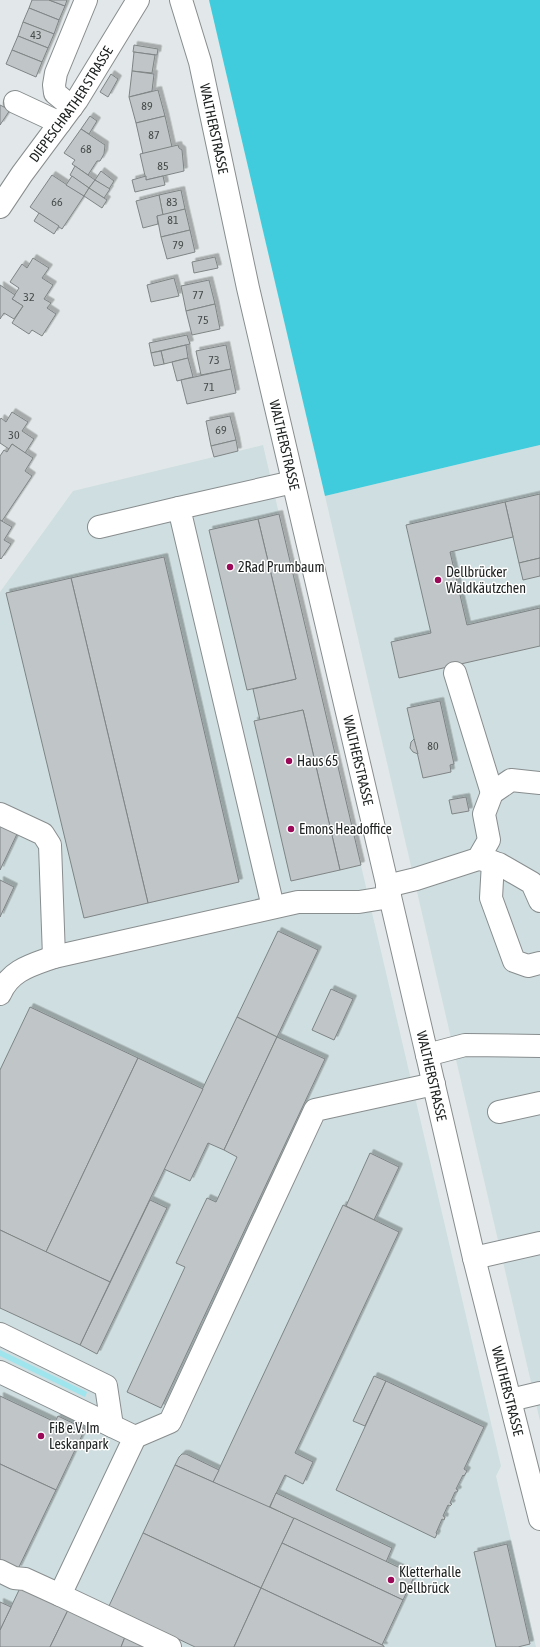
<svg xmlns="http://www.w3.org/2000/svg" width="540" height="1647" font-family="'Asap Condensed',sans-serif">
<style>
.built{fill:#cfdee0}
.green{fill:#9ee5ee}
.forest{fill:#40ccdc}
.building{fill:#c0c6c7;stroke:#7f8485;filter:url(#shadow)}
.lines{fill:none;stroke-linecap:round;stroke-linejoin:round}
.minor-casing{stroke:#888d8e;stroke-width:24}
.minor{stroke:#fff;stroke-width:22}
.poi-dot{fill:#9b0a59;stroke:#fff;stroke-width:1.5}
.labels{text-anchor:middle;stroke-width:3;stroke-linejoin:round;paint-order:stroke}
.number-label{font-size:12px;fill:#484c4c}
.street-label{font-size:14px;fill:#202323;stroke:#fff}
.poi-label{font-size:14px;fill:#202323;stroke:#fff;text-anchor:start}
</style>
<defs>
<filter id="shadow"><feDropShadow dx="3.5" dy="-3.5" stdDeviation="0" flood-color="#0004"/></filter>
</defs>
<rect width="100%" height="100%" fill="#e2e8e9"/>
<g class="built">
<path d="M263,445L501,1466L496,1476L536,1647H0V592L73,491Z"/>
<path d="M540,445V1421L325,496Z"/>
</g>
<path class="green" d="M0,1350L87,1392L85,1397L0,1356Z"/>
<path class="forest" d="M209,0H540V445L325,496Z"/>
<g class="building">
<path d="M32,0H49L65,6L59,20L29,8Z"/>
<path d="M49,0H67L65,6Z"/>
<path d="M29,8L59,20L54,34L23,22Z"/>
<path d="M23,22L54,34L48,48L18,36Z"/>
<path d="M18,36L48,48L42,62L12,50Z"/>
<path d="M134,45L158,49L157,55L133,52Z"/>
<path d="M12,50L42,62L36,77L6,64Z"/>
<path d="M134,52L155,55L152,73L132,71Z"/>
<path d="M132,71L154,74L152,91L129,97Z"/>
<path d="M111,74L118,79L108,97L100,92Z"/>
<path d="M158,90L165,116L136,123L129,97Z"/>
<path d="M0,105L10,110L0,125Z"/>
<path d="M90,116L97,121L89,134L81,129Z"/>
<path d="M165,116L172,147L143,154L136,123Z"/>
<path d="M81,129L105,145L104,154L100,161H97L88,175L72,164L75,160L64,153Z"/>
<path d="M178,145L179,148L182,150L184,171L146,180L140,154Z"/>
<path d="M75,166L95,180L89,188L70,175Z"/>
<path d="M101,171L114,181L109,189L95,180Z"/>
<path d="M52,175L84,196L62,229L30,207Z"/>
<path d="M72,176L89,188L84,196L66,185Z"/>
<path d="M146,176V180L163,176L165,185L135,192L132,180Z"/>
<path d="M95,180L110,189L104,198L89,188Z"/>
<path d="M89,188L107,200L102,208L84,196Z"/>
<path d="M181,190L185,209L163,215L159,195Z"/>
<path d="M159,195L163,215L157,216L158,224L143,228L136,201Z"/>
<path d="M185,209L190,230L161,237L157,216Z"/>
<path d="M39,213L59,226L54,234L34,221Z"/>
<path d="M190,230L195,252L167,259L161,237Z"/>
<path d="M215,257L218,268L194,273L192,262Z"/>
<path d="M33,258L49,268L42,278L53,285L44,299L51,303L47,308L56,314L42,336L32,330L29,334L12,323L23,306L12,299L19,288L10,282L22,264L27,268Z"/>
<path d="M174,278L179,296L151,302L147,285Z"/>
<path d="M209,280L215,304L186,311L181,286Z"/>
<path d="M0,285L15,295L12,299L23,306L14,319L4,313L0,319Z"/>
<path d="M215,304L220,329L192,335L186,311Z"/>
<path d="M187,335L190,344L151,353L149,343Z"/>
<path d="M186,345L188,358L164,364L161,351Z"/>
<path d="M226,345L231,369L201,375L196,351Z"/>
<path d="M161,351L164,364L154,366L151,353Z"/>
<path d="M188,358L193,377L177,381L172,362Z"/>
<path d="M231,369L236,393L187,404L181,380Z"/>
<path d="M12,412L28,422L22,431L34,439L25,453L12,444L9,449L0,443V420L1,418L6,422Z"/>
<path d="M230,416L236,440L211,446L206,421Z"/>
<path d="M236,440L238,451L214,457L211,446Z"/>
<path d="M12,444L33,458L25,471L32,476L2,521L0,520V456L4,450L7,452Z"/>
<path d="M540,494V558L519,563L505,502Z"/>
<path d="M505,502L513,537L450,552L467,625L540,608V646L399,678L391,642L431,633L406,525Z"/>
<path d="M279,514L361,865L340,870L303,710L260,720L253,689L296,679L258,519Z"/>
<path d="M258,519L296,679L247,690L209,530Z"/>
<path d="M0,520L12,527L4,540L11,544L1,559L0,558Z"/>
<path d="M164,557L239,882L148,903L71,578Z"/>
<path d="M540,558V576L523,580L519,563Z"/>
<path d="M71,578L148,903L84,918L6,593Z"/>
<path d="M440,701L454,764L450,765L451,772L423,778L407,708Z"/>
<path d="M303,710L340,870L291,881L254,721Z"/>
<path d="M414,739L418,754L413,752L410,748L411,742Z"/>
<path d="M466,797L469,811L452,814L449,800Z"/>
<path d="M0,826L17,834L0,870Z"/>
<path d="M0,880L14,887L0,917Z"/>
<path d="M278,931L318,950L277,1037L237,1017Z"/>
<path d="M331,989L353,999L334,1040L312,1030Z"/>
<path d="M30,1007L138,1058L46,1252L0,1230V1070Z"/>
<path d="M237,1017L277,1037L224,1150L208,1143L190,1181L164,1169Z"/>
<path d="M277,1037L325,1059L161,1408L127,1392L185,1267L176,1263L207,1198L216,1202L237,1157L224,1150Z"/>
<path d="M138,1058L203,1089L110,1282L46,1252Z"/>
<path d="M370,1153L399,1167L374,1220L346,1206Z"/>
<path d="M150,1200L167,1208L97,1354L80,1345Z"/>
<path d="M343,1205L399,1232L295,1453L313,1462L303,1484L285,1475L269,1508L213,1482Z"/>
<path d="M0,1230L110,1282L80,1345L0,1308Z"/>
<path d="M374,1376L386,1381L365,1426L353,1421Z"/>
<path d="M386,1381L484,1427L464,1469L467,1471L464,1476L463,1475L456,1489L458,1490L457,1492H455L450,1503L452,1504L450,1506L448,1505L443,1516L445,1517L444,1520L442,1519L436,1533L437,1534L435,1538L336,1490Z"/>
<path d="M0,1396L55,1422L58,1416L85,1429L56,1490L0,1464Z"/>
<path d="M182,1454H186L219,1470L213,1482L175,1465L179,1457Z"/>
<path d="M0,1464L56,1490L18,1569L0,1560Z"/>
<path d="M175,1465L294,1518L261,1588L143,1533Z"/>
<path d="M276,1493L392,1548L386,1562L270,1507Z"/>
<path d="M294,1518L415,1575L403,1600L282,1543Z"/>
<path d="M143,1533L261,1588L234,1647H195L109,1606Z"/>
<path d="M282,1543L403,1600L382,1645L261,1588Z"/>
<path d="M507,1544L530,1644L518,1647H496L474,1552Z"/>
<path d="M20,1588L68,1610L50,1647H0V1630Z"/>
<path d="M261,1588L382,1645L384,1646V1647H234Z"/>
<path d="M0,1602L11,1607L0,1630Z"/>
<path d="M68,1610L125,1637L121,1647H50Z"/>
<path d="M125,1637L146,1647H121Z"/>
</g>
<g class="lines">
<g class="minor-casing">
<g id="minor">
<path id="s1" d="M181,0L200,62L248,288L427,1055L474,1258L540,1519"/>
<path d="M15,102L60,123"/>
<path d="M72,107L55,93L54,85L56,73L86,0"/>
<path id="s2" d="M0,207L22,174L77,100L138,0"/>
<path d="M99,527L179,508"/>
<path d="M455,673L492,793"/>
<path d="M0,814L43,834L50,845L54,957"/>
<path d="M480,859L499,864L532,883L540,901"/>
<path d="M493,862L491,898L514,961L528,966L540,963"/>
<path d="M387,886L416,879L478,859L489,840L484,814L492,793L511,780L540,783"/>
<path d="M273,907L179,508L293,482"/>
<path d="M0,994C10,970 32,965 54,957L298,902H359L390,897"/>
<path d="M427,1055L465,1045L540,1046"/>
<path d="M499,1112L540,1103"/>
<path d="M474,1258L540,1243"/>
<path d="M0,1334L106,1386L112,1426"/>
<path d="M0,1372L135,1437L60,1595L25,1579L14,1578L0,1571"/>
<path d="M510,1400L540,1393"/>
<path d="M135,1437L170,1422L315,1110L434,1084"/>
<path d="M60,1595L170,1647"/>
</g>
</g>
<use href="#minor" class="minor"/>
</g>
<g class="poi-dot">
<circle cx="230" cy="567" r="4"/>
<circle cx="438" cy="580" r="4"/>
<circle cx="289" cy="761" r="4"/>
<circle cx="291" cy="829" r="4"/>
<circle cx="41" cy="1436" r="4"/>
<circle cx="391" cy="1580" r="4"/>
</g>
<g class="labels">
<g class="number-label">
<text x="36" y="39">43</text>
<text x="147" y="110">89</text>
<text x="154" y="139">87</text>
<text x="86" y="153">68</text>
<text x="163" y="170">85</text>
<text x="57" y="206">66</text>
<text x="172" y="206">83</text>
<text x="173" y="224">81</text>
<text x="178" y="249">79</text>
<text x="198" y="299">77</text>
<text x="29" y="301">32</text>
<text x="203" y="324">75</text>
<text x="214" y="364">73</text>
<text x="209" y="391">71</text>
<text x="221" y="434">69</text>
<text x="14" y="439">30</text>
<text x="433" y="750">80</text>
</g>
<g class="street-label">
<text dy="5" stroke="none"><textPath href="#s2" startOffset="125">DIEPESCHRATHER STRASSE</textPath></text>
<text dy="5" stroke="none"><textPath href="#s1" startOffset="133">WALTHERSTRASSE</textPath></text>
<text dy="5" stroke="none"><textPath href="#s1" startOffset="457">WALTHERSTRASSE</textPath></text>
<text dy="5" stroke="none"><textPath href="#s1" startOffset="781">WALTHERSTRASSE</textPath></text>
<text dy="5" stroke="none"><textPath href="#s1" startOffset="1105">WALTHERSTRASSE</textPath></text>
<text dy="5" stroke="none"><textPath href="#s1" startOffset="1429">WALTHERSTRASSE</textPath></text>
</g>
<g class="poi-label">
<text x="238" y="572">2Rad Prumbaum</text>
<text x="446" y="577">Dellbrücker<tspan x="446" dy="16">Waldkäutzchen</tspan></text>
<text x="297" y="766">Haus 65</text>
<text x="299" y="834">Emons Headoffice</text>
<text x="49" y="1433">FiB e.V. Im<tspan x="49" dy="16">Leskanpark</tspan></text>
<text x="399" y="1577">Kletterhalle<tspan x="399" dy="16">Dellbrück</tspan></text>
</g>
</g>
</svg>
